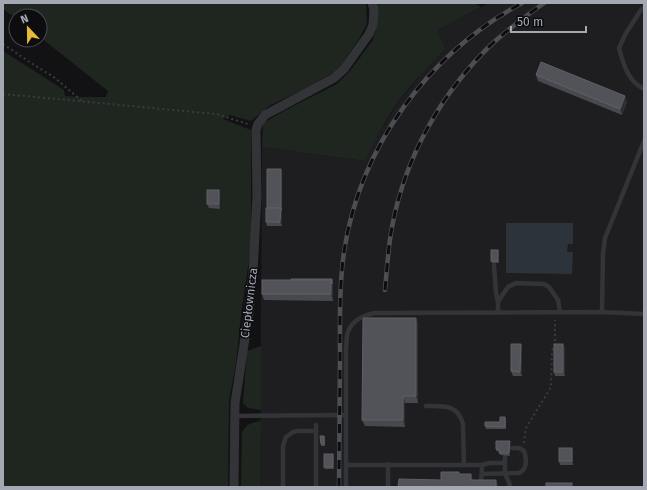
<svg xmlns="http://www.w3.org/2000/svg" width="647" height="490" font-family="'Fira Sans',sans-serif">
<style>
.built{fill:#1e1e21}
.green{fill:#1f2620}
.water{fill:#2c333b}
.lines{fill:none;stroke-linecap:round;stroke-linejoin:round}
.path{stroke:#393b3f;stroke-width:2;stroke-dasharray:2 3;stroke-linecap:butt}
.service{stroke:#333438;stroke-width:4.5}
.minor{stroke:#333438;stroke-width:9}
.rail-casing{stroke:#4d4e53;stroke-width:4.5}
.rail{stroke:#0d0d0f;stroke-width:3;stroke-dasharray:9;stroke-linecap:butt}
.wall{fill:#48494f}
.shaded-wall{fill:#2e2f33}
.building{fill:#525359;stroke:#5f6167}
.labels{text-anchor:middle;stroke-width:3;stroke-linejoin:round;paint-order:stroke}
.street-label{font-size:12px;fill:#a4a8b3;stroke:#0d0d0f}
</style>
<rect width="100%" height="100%" fill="#121214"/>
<path class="built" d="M489,3H644V487H260L262,147L365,161L377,136L399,101L424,71L445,49L438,30Z"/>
<g class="green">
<path d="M3,3H366L367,24L357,42L338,70L302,90L269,106L251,121L230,115L223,119L251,130V246L241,315L236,363L229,401L228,487H3V51L64,90L65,96L83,97H106L108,91L40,37V16H16V18L3,9Z"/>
<path d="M378,3H474L481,7L438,30L445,49C429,66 412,83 398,102C385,120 375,141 365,161L262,147L263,123L284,111L337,84L350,71L373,40L377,25Z"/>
<path d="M261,346V410L248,408L243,403L247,351Z"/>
<path d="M261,421L260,487H241L242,432C247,424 251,423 261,421Z"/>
</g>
<path class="water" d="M506,223H573V244H568L567,252H573L572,274L506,273Z"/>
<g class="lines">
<g class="path">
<path d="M3,44L28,61L55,78L82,101"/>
<path d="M3,94L216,114L248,124"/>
<path d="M524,443L525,434L526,428L551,387L552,352L553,347L555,344V320"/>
</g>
<g class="service">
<path d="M644,7L641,10L626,33L619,48C623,63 628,82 644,89"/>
<path d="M494,265L496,293L498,302"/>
<path d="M498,312V302L503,294L508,287L516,283L544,284L549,287L558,300L560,312"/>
<path d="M602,312L603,253L605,238L644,141"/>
<path d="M426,406C443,406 458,404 463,424L464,465"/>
<path d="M235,416L346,415"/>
<path d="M505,457V474L509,482L510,487"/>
<path d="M388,464V487"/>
<path d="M346,465H482L489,463H505"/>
<path d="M482,474L519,473C527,470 527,459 524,451L519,448H512"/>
<path d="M481,485L482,465"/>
<path d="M283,487V446L286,437L293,432L298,431H316"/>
<path d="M316,487V425"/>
<path d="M346,487V348C347,343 346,336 348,332C352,320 363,316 374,313L602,312L644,314"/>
</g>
<path class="minor" d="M234,487L235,403L249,312L253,272L257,196L256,130L258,124L265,115L334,78L344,69L369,34L373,25L374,9L372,3"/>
<g class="rail-casing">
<g id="rail">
<path d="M385,290C387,269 388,248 392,227C405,157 442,91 494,42C510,28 527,15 544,3"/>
<path d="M339,487C339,445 340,402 340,360C340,324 339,287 344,252C360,146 428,54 522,3"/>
</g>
</g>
<use href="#rail" class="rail"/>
</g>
<g class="wall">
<path d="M536,75L627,102L622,115L538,81Z"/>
<path d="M282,171V226H267L266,222Z"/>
<path d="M219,190L220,194V209L209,208L207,204Z"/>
<path d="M498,250L499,252V263H492L491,261Z"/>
<path d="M332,279L333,281V301L264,300L262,294Z"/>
<path d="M418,324V403H405V427L365,426L362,420Z"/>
<path d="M521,344L522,348V376H513L511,371Z"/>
<path d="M563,344L565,349V376H555L554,372Z"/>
<path d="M505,417L506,419V429H486L485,426L500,422Z"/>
<path d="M324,436L325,438V446H321V444Z"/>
<path d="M510,441V456L500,455L499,451H496V449Z"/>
<path d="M573,452V465H560L559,461Z"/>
<path d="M333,454L334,456V469H325L324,467Z"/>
</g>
<g class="shaded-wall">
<path d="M625,96L627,102L622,115L620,109Z"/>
<path d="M281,169L282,171V226L280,222Z"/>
<path d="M219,190L220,194V209L219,204Z"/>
<path d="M498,250L499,252V263L498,261Z"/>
<path d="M332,279L333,281V301L331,294V280Z"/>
<path d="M416,318L418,324V403L416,396Z"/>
<path d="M521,344L522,348V376L520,372Z"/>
<path d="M563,344L565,349V376L563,372Z"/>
<path d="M403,396L405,403V427L403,420Z"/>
<path d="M510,441V456L509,453Z"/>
<path d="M572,448L573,452V465L572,461Z"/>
<path d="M333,454L334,456V469L333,467Z"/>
<path d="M471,474L473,480H471Z"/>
<path d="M496,480L499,487H496Z"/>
</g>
<g class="building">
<path d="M541,62L625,96L620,109L536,75Z"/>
<path d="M267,169H281V210V208H267Z"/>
<rect x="207" y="190" width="12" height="14"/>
<path d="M266,208H281L280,222H266Z"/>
<rect x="491" y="250" width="7" height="11"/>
<path d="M291,279H332V284L331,280H291Z"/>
<rect x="262" y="280" width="69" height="14"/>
<path d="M363,318H416V396H403V420H362Z"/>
<path d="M511,344H521L520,372L511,371Z"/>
<rect x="554" y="344" width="9" height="28"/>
<path d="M500,417H505V427L485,426V422H500Z"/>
<path d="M320,436H324V444H321Z"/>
<path d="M496,441H510L509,453H499V449H496Z"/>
<rect x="559" y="448" width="13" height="13"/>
<rect x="324" y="454" width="9" height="13"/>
<path d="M441,472H459V474H471V480H496V487H398L399,479L441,480Z"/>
<rect x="546" y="483" width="26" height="4"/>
</g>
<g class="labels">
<g class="street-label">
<text transform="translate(249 303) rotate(-83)" y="4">Ciepłownicza</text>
</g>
</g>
<rect width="647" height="490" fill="none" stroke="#a4a8b3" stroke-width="8"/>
<g transform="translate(28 28) rotate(338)"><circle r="19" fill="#0d0d0f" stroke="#494b51"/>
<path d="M0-3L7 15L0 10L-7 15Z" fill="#e6bb38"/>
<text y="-6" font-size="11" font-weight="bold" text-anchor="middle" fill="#a4a8b3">N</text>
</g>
<path d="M511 26v6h75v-6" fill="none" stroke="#a4a8b3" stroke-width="2"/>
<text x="517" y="26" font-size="12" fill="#a4a8b3" stroke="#0d0d0f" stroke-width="3" paint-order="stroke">50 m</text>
</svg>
